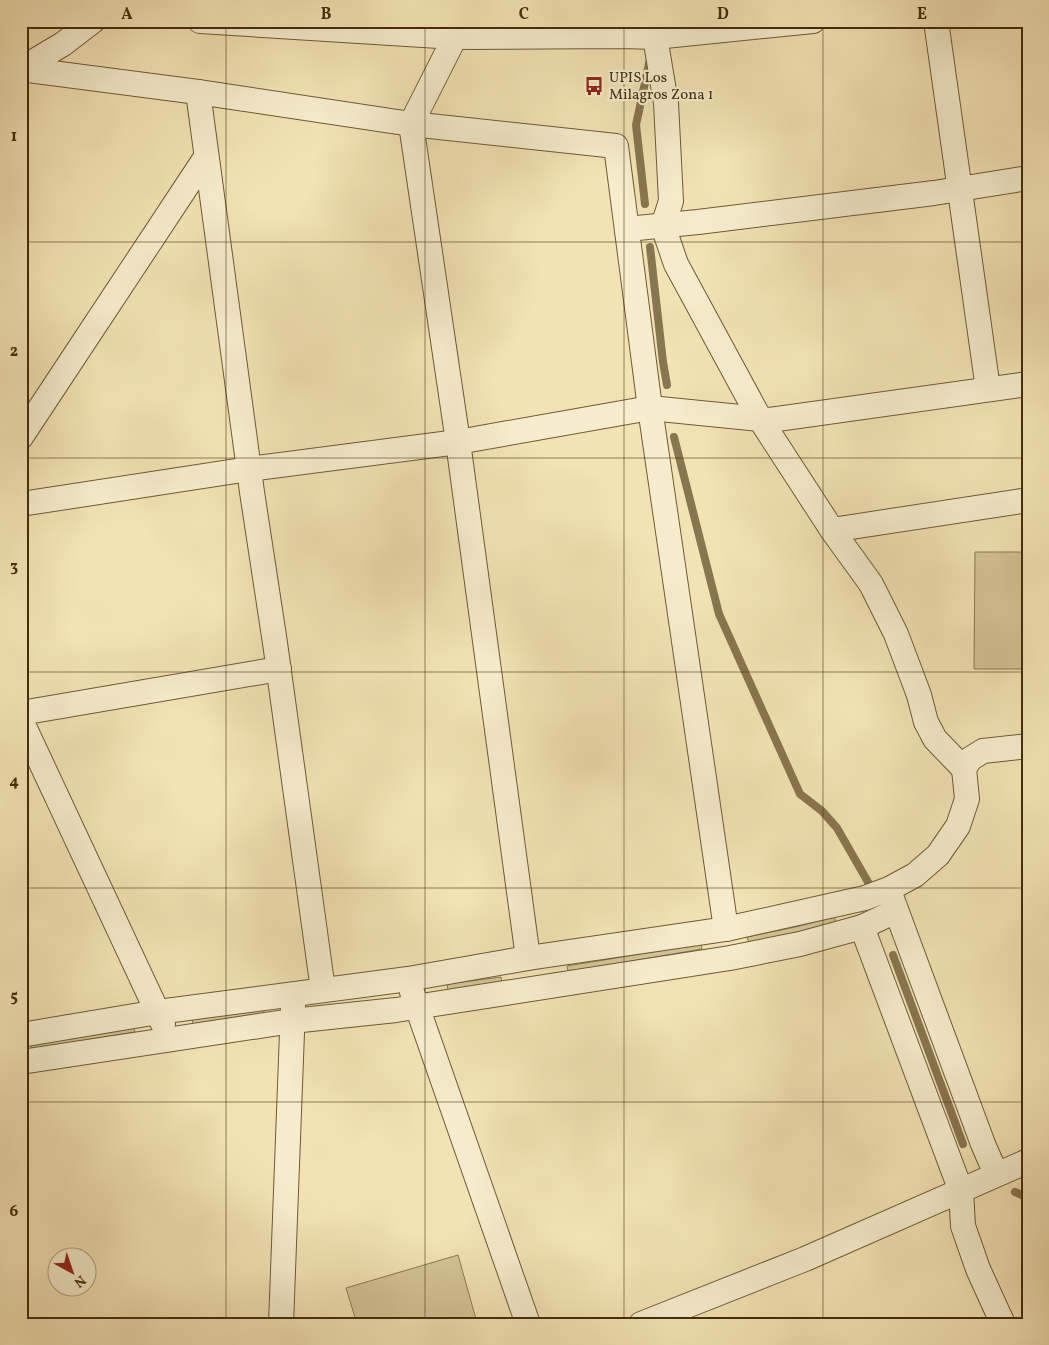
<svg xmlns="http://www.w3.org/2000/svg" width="1049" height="1345" font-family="Vollkorn,serif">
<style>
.green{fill:#d5c497;stroke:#8c7852}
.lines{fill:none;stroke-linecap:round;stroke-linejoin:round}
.stream{stroke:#89754f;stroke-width:8}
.minor-casing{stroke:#6f5a36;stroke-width:26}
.minor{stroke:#f7edce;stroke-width:24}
.grid{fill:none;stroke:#432c0c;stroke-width:1;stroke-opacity:0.55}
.labels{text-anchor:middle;stroke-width:4.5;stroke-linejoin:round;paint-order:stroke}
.poi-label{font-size:15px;fill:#432c0c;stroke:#f7edce;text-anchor:start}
.neatline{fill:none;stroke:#432c0c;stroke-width:2}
.grid-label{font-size:16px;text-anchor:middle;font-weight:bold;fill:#432c0c}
</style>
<rect width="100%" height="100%" fill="#f3e3b4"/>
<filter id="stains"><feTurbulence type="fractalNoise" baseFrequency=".004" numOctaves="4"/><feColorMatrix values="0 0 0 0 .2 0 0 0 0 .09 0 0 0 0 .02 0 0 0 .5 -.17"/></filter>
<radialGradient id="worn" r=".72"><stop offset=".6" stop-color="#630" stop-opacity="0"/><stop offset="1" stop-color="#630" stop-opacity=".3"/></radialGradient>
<g class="green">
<path d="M975,552H1028V669H974Z"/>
<path d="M835,916V922L800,933L749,943L747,937L800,926Z"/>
<path d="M701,944L702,949L568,972L567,966Z"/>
<path d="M501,977L502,983L448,991L447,984Z"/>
<path d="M268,1006L262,1014L193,1025L192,1018Z"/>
<path d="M133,1027L135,1032L32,1049L31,1045Z"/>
<path d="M458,1255L476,1319L460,1324H357L346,1288Z"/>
</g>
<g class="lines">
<g class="stream">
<path d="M645,204L636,125L650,59"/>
<path d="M650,247L663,362L667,385"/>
<path d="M674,437L719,614L800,794L822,811L837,828L868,882"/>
<path d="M893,955L963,1144"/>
<path d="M1015,1192L1028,1198"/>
</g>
<g class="minor-casing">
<g id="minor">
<path d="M200,21L455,37L622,36L655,37L813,21"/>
<path d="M936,21L988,389"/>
<path d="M455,37L411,124L458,442L528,958"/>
<path d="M655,37L666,103L671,201L663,226L676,264L760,419L832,530L1028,500"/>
<path d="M21,69L198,92L411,124L616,146L650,408L726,929"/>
<path d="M21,69L63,44L93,21"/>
<path d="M198,92L252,492L275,643L323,990"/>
<path d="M627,229L698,222L934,193L1028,178"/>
<path d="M21,437L206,157"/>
<path d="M21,504L249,469L458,442L650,408L770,420L1028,384"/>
<path d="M832,530L871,584L896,634L919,695L926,722L935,739L964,769"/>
<path d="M21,713L279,669"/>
<path d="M21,720L163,1024"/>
<path d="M891,896L983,1144L996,1174"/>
<path d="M862,927L961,1191L963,1226L978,1269L1003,1324"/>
<path d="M412,992L528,1324"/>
<path d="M21,1035L158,1012L408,979L528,958L726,929L865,898L889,889L915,875L938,855L958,826L967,799L964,769L970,759L983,751L1028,746"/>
<path d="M21,1062L292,1021L396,1010L730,958L800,944L862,927L896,911"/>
<path d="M281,1324L293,1006"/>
<path d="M641,1324L805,1259L1028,1161"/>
</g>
</g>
<use href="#minor" class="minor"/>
</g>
<path class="grid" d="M226,21V1324M425,21V1324M624,21V1324M823,21V1324M21,242H1028M21,458H1028M21,672H1028M21,888H1028M21,1102H1028"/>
<defs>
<g id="bus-bare" transform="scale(1.5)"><path d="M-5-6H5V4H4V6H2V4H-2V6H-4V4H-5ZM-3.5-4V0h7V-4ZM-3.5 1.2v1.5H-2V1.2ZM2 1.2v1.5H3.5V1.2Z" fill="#8f2418" stroke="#f7edce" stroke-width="2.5" paint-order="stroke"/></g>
</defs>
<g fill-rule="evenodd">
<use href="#bus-bare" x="594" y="86"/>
</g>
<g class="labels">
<g class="poi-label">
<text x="609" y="82">UPIS Los<tspan x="609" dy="17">Milagros Zona 1</tspan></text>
</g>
</g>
<rect width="1049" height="1345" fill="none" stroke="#f3e3b4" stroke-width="55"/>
<g transform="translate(72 1272) rotate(140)"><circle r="24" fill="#f7edce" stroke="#afa080"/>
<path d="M0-4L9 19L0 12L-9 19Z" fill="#8f2418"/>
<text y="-8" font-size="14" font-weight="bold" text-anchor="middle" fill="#432c0c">N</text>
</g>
<rect x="28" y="28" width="994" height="1290" class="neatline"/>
<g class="grid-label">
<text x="127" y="19">A</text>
<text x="326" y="19">B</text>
<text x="524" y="19">C</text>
<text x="723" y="19">D</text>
<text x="922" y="19">E</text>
<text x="14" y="141">1</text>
<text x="14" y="356">2</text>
<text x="14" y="571">3</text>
<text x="14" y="786">4</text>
<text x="14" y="1001">5</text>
<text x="14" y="1216">6</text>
</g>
<rect width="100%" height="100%" filter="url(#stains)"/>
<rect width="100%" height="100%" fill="url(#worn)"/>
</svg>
